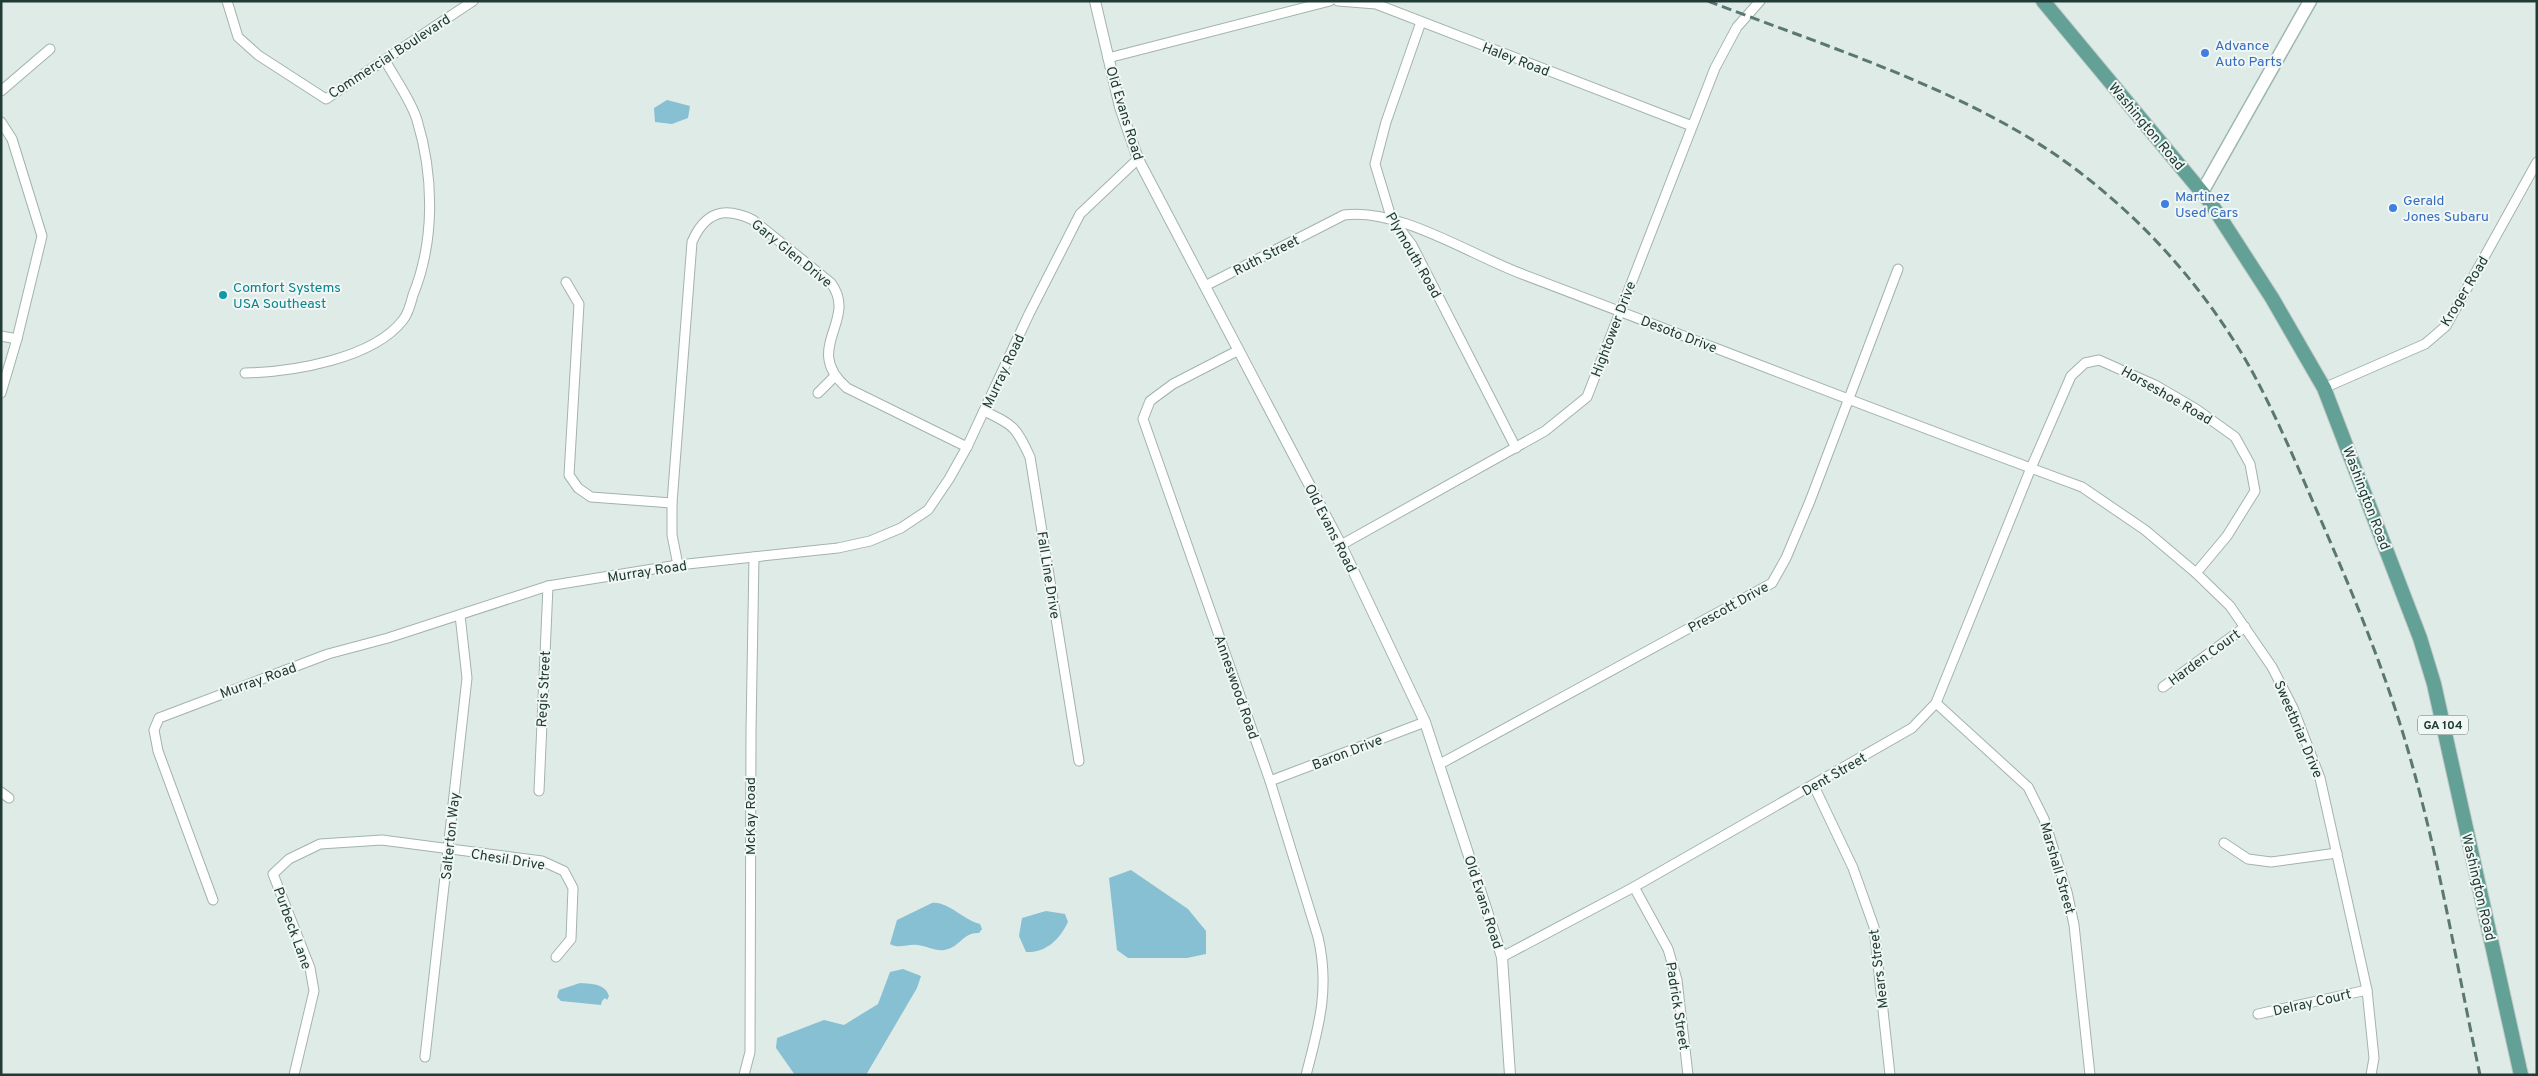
<svg xmlns="http://www.w3.org/2000/svg" width="2538" height="1076" font-family="Overpass,sans-serif">
<style>
.water{fill:#86c0d2}
.lines{fill:none;stroke-linecap:round;stroke-linejoin:round}
.minor-casing{stroke:#a2b3ae;stroke-width:11}
.tertiary-casing{stroke:#a2b3ae;stroke-width:12}
.secondary-casing{stroke:#9eb7b0;stroke-width:15}
.primary-casing{stroke:#c1c8c7;stroke-width:16}
.minor{stroke:#fff;stroke-width:9}
.tertiary{stroke:#fff;stroke-width:10}
.secondary{stroke:#fff;stroke-width:12}
.primary{stroke:#63a196;stroke-width:14}
.rail{stroke:#5a7771;stroke-width:3;stroke-dasharray:10 5;stroke-linecap:butt}
.shop-dot{fill:#3f7fe0;stroke:#f0f7f4;stroke-width:2}
.culture-dot{fill:#0f9aa8;stroke:#f0f7f4;stroke-width:2}
.labels{text-anchor:middle;stroke-width:4;stroke-linejoin:round;paint-order:stroke}
.shield{fill:#f0f7f4;stroke:#5e736f;stroke-width:1}
.shield-label{font-size:12px;font-weight:bold;fill:#203b36}
.shop-label{font-size:14px;fill:#366cbe;stroke:#f0f7f4;text-anchor:start}
.street-label{font-size:14px;fill:#203b36;stroke:#f0f7f4}
.culture-label{font-size:14px;fill:#0d838f;stroke:#f0f7f4;text-anchor:start}
</style>
<rect width="100%" height="100%" fill="#dfebe7"/>
<g class="water">
<path d="M667,100L690,106L688,118L672,124L655,122L654,108Z"/>
<path d="M1131,870L1188,909L1206,931V954L1187,958H1128L1117,950L1109,878Z"/>
<path d="M932,903C948,901 963,920 980,924L982,929L979,933C964,932 961,945 948,949C937,953 929,946 917,945C908,944 898,949 890,944L897,920Z"/>
<path d="M1046,911L1065,914L1068,922C1060,939 1046,953 1026,952L1019,936L1022,918Z"/>
<path d="M903,969L921,976L917,988L866,1075H795L776,1048L777,1038L824,1020L844,1025L878,1004L890,972Z"/>
<path d="M580,983C591,984 605,983 609,996L607,1000L605,998L602,1001L601,1005L561,1001L557,997L559,990Z"/>
</g>
<g class="lines">
<g class="minor-casing">
<g id="minor">
<path d="M227,1L238,37L258,55L326,99L473,1"/>
<path d="M1338,1L1376,4L1692,126"/>
<path d="M1421,22L1386,122L1375,164L1391,217L1412,245L1516,448"/>
<path d="M1108,58L1330,1"/>
<path d="M1,91L50,49"/>
<path d="M1,122L12,139L42,236L17,339L1,393"/>
<path d="M566,282L579,304L569,475L578,488L591,497L672,503"/>
<path d="M1205,286L1344,215C1397,207 1471,255 1522,274C1709,345 1894,418 2082,487L2145,530L2196,573L2230,606L2272,667L2293,708L2320,778L2367,990L2374,1058L2371,1075"/>
<path d="M1,336L17,339"/>
<path d="M1237,351L1173,384L1150,401L1143,419L1270,781L1318,937C1330,988 1319,1026 1306,1075"/>
<path d="M245,373C292,372 373,359 403,320C408,314 411,303 413,295C435,241 434,176 417,120C411,100 395,79 385,60"/>
<path d="M2324,388L2425,344L2446,326L2537,162"/>
<path d="M818,393L834,377"/>
<path d="M984,411C1014,425 1016,427 1030,457L1079,761"/>
<path d="M1341,545L1545,431L1587,397L1715,68L1737,27L1760,1"/>
<path d="M678,565L672,535V503L692,242C705,212 724,206 753,220L831,283C859,321 801,348 847,388L967,447"/>
<path d="M2163,687L2245,627"/>
<path d="M1936,703L2028,787L2044,819L2067,892L2074,925L2090,1075"/>
<path d="M1440,764L1772,583L1786,558L1810,501L1898,269"/>
<path d="M1270,781L1425,722"/>
<path d="M1814,786L1853,868L1874,927L1890,1075"/>
<path d="M539,791L548,586"/>
<path d="M1,792L9,798"/>
<path d="M2224,843L2248,859L2271,862L2337,853"/>
<path d="M1634,887L1668,949L1677,980L1688,1075"/>
<path d="M213,900L158,751L154,730L159,718L328,654L388,638L548,586L678,565L838,548L870,541L901,528L928,510L949,479L967,447L1029,314L1080,214L1138,159"/>
<path d="M1502,957L1634,887L1912,728L1936,703L2031,468L2071,376L2085,363L2099,360L2155,385L2196,409L2235,437L2250,464L2255,491L2227,536L2196,573"/>
<path d="M2258,1014L2367,990"/>
<path d="M425,1057L467,678L460,615"/>
<path d="M294,1075L314,991L310,968L273,874L289,859L320,844L382,840L542,861L564,871L573,888L571,939L556,957"/>
<path d="M744,1075L750,1052L751,731L754,557"/>
</g>
</g>
<g class="tertiary-casing">
<path id="tertiary" d="M1095,1L1120,107L1138,159L1341,545L1425,722L1502,957L1510,1075"/>
</g>
<g class="secondary-casing">
<path id="secondary" d="M2202,192L2310,1"/>
</g>
<g class="primary-casing">
<path id="primary" d="M2043,1L2210,202L2272,298L2324,388L2420,638L2434,684L2521,1075"/>
</g>
<use href="#minor" class="minor"/>
<use href="#tertiary" class="tertiary"/>
<use href="#secondary" class="secondary"/>
<use href="#primary" class="primary"/>
<path class="rail" d="M1708,1C1822,45 1951,85 2053,153C2135,209 2205,286 2253,373C2275,414 2294,458 2313,502C2351,589 2388,676 2413,768C2441,868 2458,973 2480,1075"/>
</g>
<g class="shop-dot">
<circle cx="2205" cy="53" r="5"/>
<circle cx="2165" cy="204" r="5"/>
<circle cx="2393" cy="208" r="5"/>
</g>
<circle class="culture-dot" cx="223" cy="295" r="5"/>
<g class="labels">
<rect class="shield" x="2418" y="715.5" width="50" height="19" rx="4"/>
<g class="shield-label">
<text x="2443" y="729">GA 104</text>
</g>
<g class="shop-label">
<text x="2215" y="50">Advance<tspan x="2215" dy="16">Auto Parts</tspan></text>
<text x="2175" y="201">Martinez<tspan x="2175" dy="16">Used Cars</tspan></text>
<text x="2403" y="205">Gerald<tspan x="2403" dy="16">Jones Subaru</tspan></text>
</g>
<g class="street-label">
<text transform="translate(389 56) rotate(-33)" y="5">Commercial Boulevard</text>
<text transform="translate(1516 59) rotate(21)" y="5">Haley Road</text>
<text transform="translate(1125 113) rotate(73)" y="5">Old Evans Road</text>
<text transform="translate(2147 126) rotate(50)" y="5">Washington Road</text>
<text transform="translate(792 253) rotate(39)" y="5">Gary Glen Drive</text>
<text transform="translate(1266 255) rotate(-27)" y="5">Ruth Street</text>
<text transform="translate(1414 255) rotate(60)" y="5">Plymouth Road</text>
<text transform="translate(2464 291) rotate(-59)" y="5">Kroger Road</text>
<text transform="translate(1613 329) rotate(-69)" y="5">Hightower Drive</text>
<text transform="translate(1679 334) rotate(21)" y="5">Desoto Drive</text>
<text transform="translate(1003 371) rotate(-65)" y="5">Murray Road</text>
<text transform="translate(2167 395) rotate(30)" y="5">Horseshoe Road</text>
<text transform="translate(2367 498) rotate(69)" y="5">Washington Road</text>
<text transform="translate(1331 528) rotate(63)" y="5">Old Evans Road</text>
<text transform="translate(647 571) rotate(-9)" y="5">Murray Road</text>
<text transform="translate(1049 575) rotate(81)" y="5">Fall Line Drive</text>
<text transform="translate(1728 607) rotate(-29)" y="5">Prescott Drive</text>
<text transform="translate(2204 657) rotate(-36)" y="5">Harden Court</text>
<text transform="translate(258 680) rotate(-20)" y="5">Murray Road</text>
<text transform="translate(1237 687) rotate(71)" y="5">Anneswood Road</text>
<text transform="translate(543 689) rotate(-87)" y="5">Regis Street</text>
<text transform="translate(2299 729) rotate(67)" y="5">Sweetbriar Drive</text>
<text transform="translate(1347 752) rotate(-21)" y="5">Baron Drive</text>
<text transform="translate(1834 774) rotate(-30)" y="5">Dent Street</text>
<text transform="translate(750 816) rotate(-90)" y="5">McKay Road</text>
<text transform="translate(450 836) rotate(-84)" y="5">Salterton Way</text>
<text transform="translate(508 859) rotate(9)" y="5">Chesil Drive</text>
<text transform="translate(2058 868) rotate(74)" y="5">Marshall Street</text>
<text transform="translate(2479 887) rotate(77)" y="5">Washington Road</text>
<text transform="translate(1484 902) rotate(72)" y="5">Old Evans Road</text>
<text transform="translate(293 928) rotate(70)" y="5">Purbeck Lane</text>
<text transform="translate(1878 969) rotate(-97)" y="5">Mears Street</text>
<text transform="translate(2312 1002) rotate(-13)" y="5">Delray Court</text>
<text transform="translate(1678 1006) rotate(81)" y="5">Padrick Street</text>
</g>
<g class="culture-label">
<text x="233" y="292">Comfort Systems<tspan x="233" dy="16">USA Southeast</tspan></text>
</g>
</g>
<rect width="2538" height="1076" fill="none" stroke="#203b36" stroke-width="5"/>
</svg>
